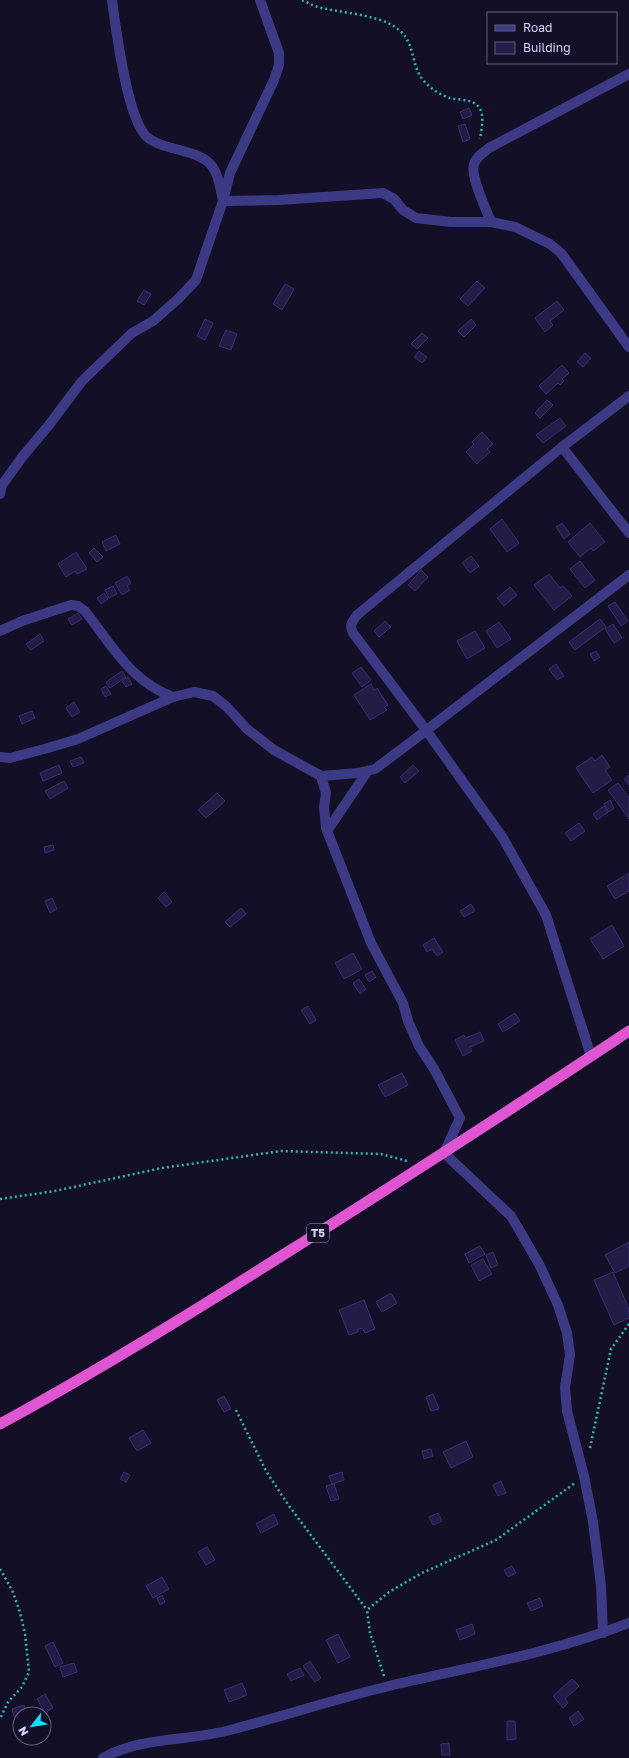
<svg xmlns="http://www.w3.org/2000/svg" width="629" height="1758" font-family="'Golos Text',sans-serif">
<style>
.building{fill:#241b47;stroke:#3b2d73}
.lines{fill:none;stroke-linecap:round;stroke-linejoin:round}
.path{stroke:#2fb8b0;stroke-width:2.5;stroke-dasharray:2 3;stroke-linecap:butt}
.minor{stroke:#3d3a85;stroke-width:10}
.trunk{stroke:#e055d1;stroke-width:11}
.labels{text-anchor:middle;stroke-width:3.5;stroke-linejoin:round;paint-order:stroke}
.shield{fill:#130f26;stroke:#9e99be;stroke-width:1}
.shield-label{font-size:11px;font-weight:bold;fill:#d9d4ff}
</style>
<rect width="100%" height="100%" fill="#130f26"/>
<g class="building">
<path d="M469,108L472,115L463,119L460,112Z"/>
<path d="M465,124L470,139L463,142L458,126Z"/>
<path d="M477,281L485,288L468,306L460,299Z"/>
<path d="M285,284L294,289L282,310L273,304Z"/>
<path d="M144,290L151,294L144,305L137,301Z"/>
<path d="M557,301L564,310L550,321L553,325L545,332L535,318Z"/>
<path d="M205,319L213,323L205,340L197,336Z"/>
<path d="M471,319L476,325L464,337L458,331Z"/>
<path d="M226,330L237,334L231,350L219,346Z"/>
<path d="M422,333L428,338L417,349L411,344Z"/>
<path d="M419,351L427,357L422,363L414,357Z"/>
<path d="M585,353L591,358L583,367L577,362Z"/>
<path d="M562,365L569,373L562,379L564,381L560,385L558,383L546,394L539,386Z"/>
<path d="M547,400L553,405L540,418L535,413Z"/>
<path d="M560,418L566,426L543,443L536,435Z"/>
<path d="M482,432L493,444L487,449L490,452L477,464L466,452L474,444L472,442Z"/>
<path d="M502,519L519,543L507,552L490,529Z"/>
<path d="M562,523L570,534L564,539L556,527Z"/>
<path d="M590,523L605,542L593,551L591,548L580,557L568,542Z"/>
<path d="M116,535L120,544L106,551L102,542Z"/>
<path d="M94,548L103,557L97,562L89,553Z"/>
<path d="M76,552L87,569L77,574L75,571L66,577L58,564Z"/>
<path d="M471,556L479,566L470,573L462,563Z"/>
<path d="M580,561L595,580L585,588L570,569Z"/>
<path d="M421,570L428,577L415,591L408,585Z"/>
<path d="M549,574L560,588L563,586L572,596L554,610L534,585Z"/>
<path d="M127,576L131,583L127,586L130,590L122,595L115,583Z"/>
<path d="M113,586L117,594L109,598L105,590Z"/>
<path d="M510,587L517,595L504,606L497,598Z"/>
<path d="M104,593L108,599L101,604L97,598Z"/>
<path d="M615,602L628,621L621,626L608,606Z"/>
<path d="M78,613L82,619L72,625L68,619Z"/>
<path d="M600,619L606,627L575,650L569,642Z"/>
<path d="M385,621L391,627L379,637L374,631Z"/>
<path d="M499,622L511,639L497,648L486,631Z"/>
<path d="M613,624L622,638L614,643L605,629Z"/>
<path d="M475,631L485,648L467,659L457,641Z"/>
<path d="M40,634L44,641L31,650L26,644Z"/>
<path d="M596,651L600,657L594,661L590,654Z"/>
<path d="M556,664L564,676L557,680L549,669Z"/>
<path d="M361,667L371,680L362,687L352,673Z"/>
<path d="M122,671L126,677L110,688L106,682Z"/>
<path d="M128,677L132,684L126,687L122,681Z"/>
<path d="M371,684L374,690L377,688L388,705L384,707L387,710L370,720L354,695Z"/>
<path d="M106,686L111,694L105,697L101,689Z"/>
<path d="M74,702L80,712L72,717L66,708Z"/>
<path d="M32,711L35,718L22,724L19,716Z"/>
<path d="M602,755L610,767L605,770L612,780L593,793L576,768L592,757L595,761Z"/>
<path d="M81,757L84,763L73,767L70,761Z"/>
<path d="M59,765L62,773L43,781L40,773Z"/>
<path d="M413,765L419,771L405,783L400,777Z"/>
<path d="M629,775V785L624,779Z"/>
<path d="M64,781L68,788L50,799L45,791Z"/>
<path d="M618,783L629,798V819L608,790Z"/>
<path d="M217,793L225,801L206,818L198,810Z"/>
<path d="M610,800L614,808L609,812L604,804Z"/>
<path d="M604,806L608,812L597,820L593,814Z"/>
<path d="M579,823L585,831L571,841L565,833Z"/>
<path d="M53,845L54,850L45,853L44,847Z"/>
<path d="M629,873V891L615,899L607,886Z"/>
<path d="M164,892L172,902L166,907L158,898Z"/>
<path d="M52,898L57,909L50,913L45,901Z"/>
<path d="M471,904L475,911L464,917L460,911Z"/>
<path d="M241,908L246,914L230,927L225,922Z"/>
<path d="M612,925L624,946L603,959L590,939Z"/>
<path d="M434,938L443,952L437,956L432,949L427,952L423,945Z"/>
<path d="M353,953L362,969L344,979L335,963Z"/>
<path d="M372,971L376,977L369,982L365,975Z"/>
<path d="M359,979L366,989L360,994L353,983Z"/>
<path d="M308,1006L316,1020L310,1024L301,1010Z"/>
<path d="M515,1013L520,1021L503,1032L498,1024Z"/>
<path d="M480,1032L484,1041L470,1047L472,1051L463,1056L455,1040L464,1035L466,1038Z"/>
<path d="M402,1073L408,1085L385,1097L378,1085Z"/>
<path d="M629,1242V1266L615,1273L605,1255Z"/>
<path d="M480,1246L485,1254L469,1263L465,1254Z"/>
<path d="M493,1252L498,1265L491,1268L486,1255Z"/>
<path d="M483,1259L492,1274L479,1281L471,1265Z"/>
<path d="M613,1272L629,1309V1318L614,1325L594,1280Z"/>
<path d="M391,1293L397,1303L382,1312L376,1302Z"/>
<path d="M364,1300L375,1329L365,1333L362,1328L358,1329V1332L349,1335L339,1310Z"/>
<path d="M433,1394L439,1409L431,1411L426,1397Z"/>
<path d="M224,1396L231,1409L224,1412L217,1400Z"/>
<path d="M143,1430L151,1443L137,1451L129,1438Z"/>
<path d="M466,1441L473,1457L451,1468L443,1452Z"/>
<path d="M431,1449L433,1456L424,1459L422,1451Z"/>
<path d="M124,1472L130,1475L126,1482L120,1479Z"/>
<path d="M342,1472L344,1480L332,1484L329,1476Z"/>
<path d="M501,1481L506,1493L498,1496L493,1485Z"/>
<path d="M334,1484L339,1499L331,1501L326,1486Z"/>
<path d="M438,1513L442,1521L433,1525L429,1517Z"/>
<path d="M274,1514L278,1524L261,1533L256,1524Z"/>
<path d="M207,1547L215,1560L206,1565L198,1552Z"/>
<path d="M512,1566L516,1573L508,1577L504,1570Z"/>
<path d="M162,1577L169,1589L153,1598L146,1586Z"/>
<path d="M162,1595L165,1602L160,1605L157,1598Z"/>
<path d="M540,1598L543,1606L531,1611L527,1603Z"/>
<path d="M472,1624L475,1634L460,1640L456,1630Z"/>
<path d="M338,1634L350,1657L338,1663L326,1640Z"/>
<path d="M53,1642L63,1663L55,1667L45,1646Z"/>
<path d="M310,1661L321,1678L315,1682L303,1666Z"/>
<path d="M74,1663L77,1672L63,1677L60,1667Z"/>
<path d="M300,1668L304,1675L291,1681L287,1674Z"/>
<path d="M572,1679L579,1686L565,1699L568,1703L563,1708L553,1696Z"/>
<path d="M242,1683L247,1695L229,1702L224,1690Z"/>
<path d="M45,1694L53,1708L45,1713L37,1699Z"/>
<path d="M24,1705L27,1713L14,1716L12,1709Z"/>
<path d="M578,1711L584,1719L574,1726L569,1718Z"/>
<path d="M507,1721H515L516,1739L507,1740Z"/>
<path d="M23,1738H35L26,1743Z"/>
<path d="M449,1743L450,1755H442L441,1744Z"/>
</g>
<g class="lines">
<g class="path">
<path d="M302,0C309,3 315,7 322,8C344,13 369,14 390,24C420,39 407,67 427,84C432,90 443,96 450,98C463,101 479,98 482,115C483,122 481,132 480,139"/>
<path d="M0,1199L55,1191L162,1168L281,1151L381,1154L407,1161"/>
<path d="M236,1410L266,1471L289,1506L367,1610"/>
<path d="M590,1448L611,1349L629,1324"/>
<path d="M0,1569L12,1590L19,1609L25,1633L29,1672L22,1687L8,1702L0,1719"/>
<path d="M384,1676L370,1633L367,1610L389,1592L422,1573L496,1540L575,1483"/>
</g>
<g class="minor">
<path d="M112,0C116,29 127,119 147,137C154,143 164,146 172,148C211,158 216,161 223,201L279,200L383,193L394,199L403,210L416,218L451,222H491L515,227L550,244L561,253L629,347"/>
<path d="M491,222C486,209 470,176 474,164C476,157 483,153 489,148L629,74"/>
<path d="M562,447L629,533"/>
<path d="M0,494L2,485L23,456L49,425L82,381L132,333L153,321L178,299L196,280L223,201L230,173L274,80L279,65V53L260,0"/>
<path d="M0,631L22,621L71,605L78,606L85,611C112,645 130,681 173,697"/>
<path d="M0,757L10,758L48,748L78,739L173,697L194,692L213,696L227,707L247,729L274,750L321,776L358,773L375,769L411,742L629,575"/>
<path d="M321,776L326,793L324,807L326,828L371,943L403,1003L408,1021L419,1046L434,1069L460,1118L444,1153L511,1216L539,1264L558,1305L567,1333L570,1355L565,1387L567,1411L584,1476L593,1522L601,1586L603,1633"/>
<path d="M327,831L367,772"/>
<path d="M591,1056L546,915L503,838L426,730L353,633C349,625 352,622 357,615L562,447L629,396"/>
<path d="M103,1758C140,1737 186,1741 226,1731C281,1717 335,1699 389,1686C470,1667 552,1653 629,1623"/>
</g>
<path class="trunk" d="M0,1424C94,1373 185,1317 275,1260C394,1185 512,1109 629,1031"/>
</g>
<g class="labels">
<rect class="shield" x="307" y="1224" width="22" height="18" rx="3"/>
<g class="shield-label">
<text x="318" y="1237">T5</text>
</g>
</g>
<rect x="487" y="12" width="130" height="52" fill="#130f26" stroke="#625e7d"/>
<rect x="495" y="25" width="20" height="6" fill="#3d3a85" stroke="#625e7d"/>
<text x="523" y="32" font-size="12" fill="#d9d4ff">Road</text>
<rect x="495" y="42" width="20" height="12" fill="#241b47" stroke="#625e7d"/>
<text x="523" y="52" font-size="12" fill="#d9d4ff">Building</text>
<g transform="translate(32 1726) rotate(239)"><circle r="19" fill="#130f26" stroke="#625e7d"/>
<path d="M0-3L7 15L0 10L-7 15Z" fill="#00e5ff"/>
<text y="-6" font-size="11" font-weight="bold" text-anchor="middle" fill="#d9d4ff">N</text>
</g>
</svg>
